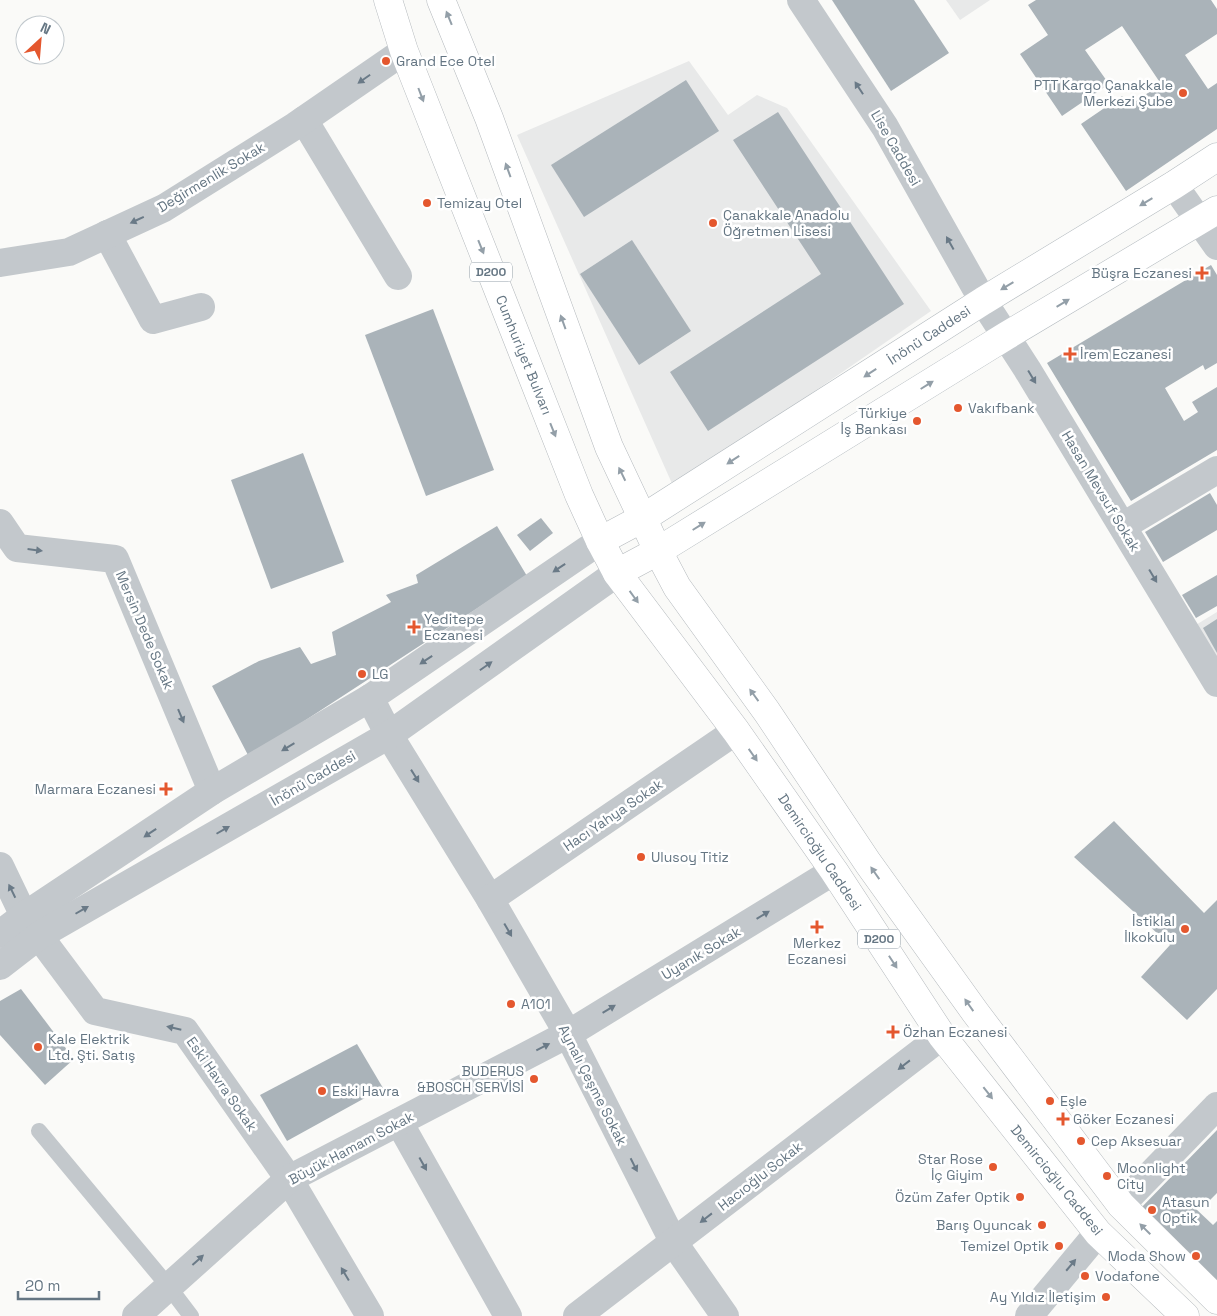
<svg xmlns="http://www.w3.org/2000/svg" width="1217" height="1316" font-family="'Space Grotesk',sans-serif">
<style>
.built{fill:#e8e9e9}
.building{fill:#aab3b9}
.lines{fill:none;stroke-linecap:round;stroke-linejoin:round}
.secondary-casing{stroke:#b3babf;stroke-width:29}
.trunk-casing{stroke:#b4b9bd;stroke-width:29}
.service{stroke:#c3c8cc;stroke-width:16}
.minor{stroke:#c3c8cc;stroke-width:28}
.tertiary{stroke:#c3c8cc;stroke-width:28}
.secondary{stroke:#fff;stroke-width:28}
.trunk{stroke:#fff;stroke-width:28}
.oneway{fill:#939fa8}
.oneway2{fill:#6a7a87}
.poi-dot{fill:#e4572e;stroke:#fff;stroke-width:2}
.labels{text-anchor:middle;stroke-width:5;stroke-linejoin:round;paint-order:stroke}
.shield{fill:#fff;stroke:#939fa8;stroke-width:1}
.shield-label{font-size:12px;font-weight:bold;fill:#657683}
.poi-label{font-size:14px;fill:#657683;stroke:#fff;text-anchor:start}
.street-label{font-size:14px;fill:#657683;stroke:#fff}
</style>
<rect width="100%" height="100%" fill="#fafaf8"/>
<g class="built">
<path d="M946,0H990L960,20Z"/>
<path d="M689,61L728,115L757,95L787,108L931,311L674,488L517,135Z"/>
<path d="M1217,612V683L1186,631Z"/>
</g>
<g class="building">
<path d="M832,0H914L949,53L891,91Z"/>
<path d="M1036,0H1211L1217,9V34L1185,55L1208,89L1217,83V129L1126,191L1081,124L1122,96L1129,106L1161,84L1122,26L1085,50L1109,84L1062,116L1020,54L1048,35L1028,5Z"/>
<path d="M686,80L719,131L584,217L551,165Z"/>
<path d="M778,112L904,304L708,431L670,372L821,274L733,140Z"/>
<path d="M632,240L691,331L639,365L580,274Z"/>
<path d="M1211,265L1217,275V363L1205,370L1203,365L1165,388L1184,421L1198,412L1192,402L1217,387V450L1131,501L1047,363Z"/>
<path d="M433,309L494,470L426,496L365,335Z"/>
<path d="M303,453L344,562L271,589L231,480Z"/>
<path d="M1210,493L1217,505V530L1163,562L1145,532Z"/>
<path d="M541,518L553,533L530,551L517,535Z"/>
<path d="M497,526L527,576L249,757L212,686L259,661L300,647L311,664L336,655L332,632L391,602L386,595L418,583L416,575Z"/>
<path d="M1217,575V606L1196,618L1182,595Z"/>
<path d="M1217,619V653L1203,628Z"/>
<path d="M1114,821L1204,913L1217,900V989L1187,1020L1141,977L1170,945L1074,857Z"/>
<path d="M21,989L74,1059L45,1085L0,1035V1001Z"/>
<path d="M357,1044L383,1088L287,1141L260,1095Z"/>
<path d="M1217,1130V1193L1207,1203L1204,1201L1196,1209L1213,1225L1217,1221V1288L1138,1211Z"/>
</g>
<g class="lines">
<g class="secondary-casing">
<g id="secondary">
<path d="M643,518L983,301L1174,185L1217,157"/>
<path d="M658,551L1006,336L1217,210"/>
</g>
</g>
<g class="trunk-casing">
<g id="trunk">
<path d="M388,0L404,51L579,495L600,541L617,573L736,731L834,871L942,1036L1098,1233L1185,1316"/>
<path d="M441,0L489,118L609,447L658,551L677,587L767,712L868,863L975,1012L1121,1205L1217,1300"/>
<path d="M600,541L643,518"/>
<path d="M617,573L658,551"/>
</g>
</g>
<path class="service" d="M39,1131L169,1287L191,1316"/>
<g class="minor">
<path d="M801,0L885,127L983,301L1027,369L1217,683"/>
<path d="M304,120L398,276"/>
<path d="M1174,185L1217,246"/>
<path d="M107,234L153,320L201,307"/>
<path d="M0,263L69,252L164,208L295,126L404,51"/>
<path d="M0,523L17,548L115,559L212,791"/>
<path d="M1123,526L1217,470"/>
<path d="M370,698L389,735L490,899L568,1034L674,1243L725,1316"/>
<path d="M0,866L24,916L95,1011L185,1031L289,1179L370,1316"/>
<path d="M490,899L736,731"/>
<path d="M399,1122L508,1316"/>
<path d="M1121,1205L1217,1106"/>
<path d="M136,1316L289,1179L568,1034L834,871"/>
<path d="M577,1316L942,1036"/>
<path d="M1029,1316L1098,1233"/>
</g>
<g class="tertiary">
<path d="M0,934L24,916L212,791L370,698L600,541"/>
<path d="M0,966L40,935L389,735L617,573"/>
</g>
<use href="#secondary" class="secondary"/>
<use href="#trunk" class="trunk"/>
</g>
<defs><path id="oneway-solid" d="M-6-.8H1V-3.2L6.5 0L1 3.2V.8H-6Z" transform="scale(1.25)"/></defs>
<g class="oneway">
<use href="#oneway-solid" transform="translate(449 18) rotate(-112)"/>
<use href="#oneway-solid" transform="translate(421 95) rotate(69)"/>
<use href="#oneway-solid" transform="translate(508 170) rotate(-110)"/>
<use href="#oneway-solid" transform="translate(1146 202) rotate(149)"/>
<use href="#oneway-solid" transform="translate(481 247) rotate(68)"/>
<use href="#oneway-solid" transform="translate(1007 286) rotate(149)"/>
<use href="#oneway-solid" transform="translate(1063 303) rotate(-31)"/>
<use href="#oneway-solid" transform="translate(563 322) rotate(-110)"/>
<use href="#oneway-solid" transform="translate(870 373) rotate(147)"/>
<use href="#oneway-solid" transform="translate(927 385) rotate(-32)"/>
<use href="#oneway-solid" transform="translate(553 430) rotate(68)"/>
<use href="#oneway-solid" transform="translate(733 460) rotate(147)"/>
<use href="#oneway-solid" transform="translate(622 474) rotate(-116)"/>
<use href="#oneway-solid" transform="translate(699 526) rotate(-32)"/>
<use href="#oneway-solid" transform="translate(634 597) rotate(54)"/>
<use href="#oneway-solid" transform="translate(754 695) rotate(-126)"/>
<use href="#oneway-solid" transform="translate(753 755) rotate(55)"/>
<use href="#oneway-solid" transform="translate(875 873) rotate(-125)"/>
<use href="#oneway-solid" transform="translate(893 962) rotate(57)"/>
<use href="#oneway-solid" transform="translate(969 1005) rotate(-125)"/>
<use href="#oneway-solid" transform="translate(988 1093) rotate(52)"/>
<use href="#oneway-solid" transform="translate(1145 1229) rotate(-135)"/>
</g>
<g class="oneway2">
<use href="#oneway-solid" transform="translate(364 79) rotate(145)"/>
<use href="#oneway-solid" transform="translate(859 88) rotate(-123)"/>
<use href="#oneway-solid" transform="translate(137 220) rotate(155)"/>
<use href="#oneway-solid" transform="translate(950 243) rotate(-119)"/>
<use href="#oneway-solid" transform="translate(1032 377) rotate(59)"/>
<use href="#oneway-solid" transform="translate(35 550) rotate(7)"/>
<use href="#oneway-solid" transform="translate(559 568) rotate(146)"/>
<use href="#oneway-solid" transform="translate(1153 576) rotate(59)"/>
<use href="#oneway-solid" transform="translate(426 660) rotate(146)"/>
<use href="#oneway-solid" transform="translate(486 666) rotate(-35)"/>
<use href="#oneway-solid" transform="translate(181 716) rotate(67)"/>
<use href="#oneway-solid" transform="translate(288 747) rotate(149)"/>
<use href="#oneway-solid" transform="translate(415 776) rotate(58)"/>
<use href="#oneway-solid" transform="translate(223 830) rotate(-30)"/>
<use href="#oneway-solid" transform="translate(150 833) rotate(146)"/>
<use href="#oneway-solid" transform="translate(12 891) rotate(-116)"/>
<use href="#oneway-solid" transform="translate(82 910) rotate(-30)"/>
<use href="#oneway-solid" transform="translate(763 915) rotate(-31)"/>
<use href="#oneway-solid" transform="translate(508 930) rotate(60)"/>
<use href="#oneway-solid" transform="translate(609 1009) rotate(-31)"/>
<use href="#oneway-solid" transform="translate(174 1028) rotate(-167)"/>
<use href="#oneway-solid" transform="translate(543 1047) rotate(-27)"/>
<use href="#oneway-solid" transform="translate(904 1065) rotate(142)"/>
<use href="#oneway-solid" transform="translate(423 1164) rotate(61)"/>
<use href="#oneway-solid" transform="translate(634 1165) rotate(63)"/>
<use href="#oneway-solid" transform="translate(706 1218) rotate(142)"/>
<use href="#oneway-solid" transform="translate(198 1260) rotate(-42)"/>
<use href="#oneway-solid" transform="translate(1071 1265) rotate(-50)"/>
<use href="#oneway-solid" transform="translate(345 1274) rotate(-121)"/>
</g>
<g class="poi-dot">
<circle cx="386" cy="61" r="5"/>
<circle cx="1183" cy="93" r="5"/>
<circle cx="427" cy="203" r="5"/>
<circle cx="713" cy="223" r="5"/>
<path d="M1199.5 265.5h5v5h5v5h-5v5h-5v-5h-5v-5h5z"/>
<path d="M1067.5 346.5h5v5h5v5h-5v5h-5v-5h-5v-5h5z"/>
<circle cx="958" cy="408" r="5"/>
<circle cx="917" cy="421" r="5"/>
<path d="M411.5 619.5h5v5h5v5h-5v5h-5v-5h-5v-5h5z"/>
<circle cx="362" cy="674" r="5"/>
<path d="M163.5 781.5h5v5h5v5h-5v5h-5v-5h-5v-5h5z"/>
<circle cx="641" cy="857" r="5"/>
<path d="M814.5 919.5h5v5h5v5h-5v5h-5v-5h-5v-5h5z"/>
<circle cx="1185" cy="929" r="5"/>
<circle cx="511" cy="1004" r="5"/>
<path d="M890.5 1024.5h5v5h5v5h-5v5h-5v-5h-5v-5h5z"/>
<circle cx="38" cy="1047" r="5"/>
<circle cx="534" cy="1079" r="5"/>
<circle cx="322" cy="1091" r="5"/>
<circle cx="1050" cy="1101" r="5"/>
<path d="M1060.5 1111.5h5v5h5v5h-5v5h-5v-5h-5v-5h5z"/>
<circle cx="1081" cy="1141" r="5"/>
<circle cx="993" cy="1167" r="5"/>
<circle cx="1107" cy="1176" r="5"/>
<circle cx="1020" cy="1197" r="5"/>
<circle cx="1152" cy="1210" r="5"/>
<circle cx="1042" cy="1225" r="5"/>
<circle cx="1059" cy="1246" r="5"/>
<circle cx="1196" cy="1256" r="5"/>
<circle cx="1085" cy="1276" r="5"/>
<circle cx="1106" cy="1297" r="5"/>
</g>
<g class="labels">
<g class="shield">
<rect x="470" y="262.5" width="42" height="19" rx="4"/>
<rect x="858" y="929.5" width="42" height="19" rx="4"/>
</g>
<g class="shield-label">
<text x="491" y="276">D200</text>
<text x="879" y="943">D200</text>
</g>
<g class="poi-label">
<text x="396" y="66">Grand Ece Otel</text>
<text x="1173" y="90" text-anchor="end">PTT Kargo Çanakkale<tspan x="1173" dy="16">Merkezi Şube</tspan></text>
<text x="437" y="208">Temizay Otel</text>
<text x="723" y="220">Çanakkale Anadolu<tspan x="723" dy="16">Öğretmen Lisesi</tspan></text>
<text x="1192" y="278" text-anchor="end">Büşra Eczanesi</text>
<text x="1080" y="359">İrem Eczanesi</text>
<text x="968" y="413">Vakıfbank</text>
<text x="907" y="418" text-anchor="end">Türkiye<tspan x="907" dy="16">İş Bankası</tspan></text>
<text x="424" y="624">Yeditepe<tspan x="424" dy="16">Eczanesi</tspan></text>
<text x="372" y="679">LG</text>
<text x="156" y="794" text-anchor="end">Marmara Eczanesi</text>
<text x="651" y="862">Ulusoy Titiz</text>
<text x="1175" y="926" text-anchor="end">İstiklal<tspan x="1175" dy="16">İlkokulu</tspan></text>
<text x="817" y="948" text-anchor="middle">Merkez<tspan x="817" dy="16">Eczanesi</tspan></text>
<text x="521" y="1009">A101</text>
<text x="903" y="1037">Özhan Eczanesi</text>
<text x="48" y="1044">Kale Elektrik<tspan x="48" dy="16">Ltd. Şti. Satış</tspan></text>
<text x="524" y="1076" text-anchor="end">BUDERUS<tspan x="524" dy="16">&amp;BOSCH SERVİSİ</tspan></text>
<text x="332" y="1096">Eski Havra</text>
<text x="1060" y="1106">Eşle</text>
<text x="1073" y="1124">Göker Eczanesi</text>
<text x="1091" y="1146">Cep Aksesuar</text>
<text x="983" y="1164" text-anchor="end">Star Rose<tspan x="983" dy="16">İç Giyim</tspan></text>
<text x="1117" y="1173">Moonlight<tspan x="1117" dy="16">City</tspan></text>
<text x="1010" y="1202" text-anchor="end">Özüm Zafer Optik</text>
<text x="1162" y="1207">Atasun<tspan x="1162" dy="16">Optik</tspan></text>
<text x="1032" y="1230" text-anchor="end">Barış Oyuncak</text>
<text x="1049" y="1251" text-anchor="end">Temizel Optik</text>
<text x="1186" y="1261" text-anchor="end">Moda Show</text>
<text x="1095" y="1281">Vodafone</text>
<text x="1096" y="1302" text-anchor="end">Ay Yıldız İletişim</text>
</g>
<g class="street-label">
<text transform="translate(896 148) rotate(60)" y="5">Lise Caddesi</text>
<text transform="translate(211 177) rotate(-31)" y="5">Değirmenlik Sokak</text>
<text transform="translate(929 335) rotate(-33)" y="5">İnönü Caddesi</text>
<text transform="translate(524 355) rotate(68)" y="5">Cumhuriyet Bulvarı</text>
<text transform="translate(1101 491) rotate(59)" y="5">Hasan Mevsuf Sokak</text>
<text transform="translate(145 630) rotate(67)" y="5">Mersin Dede Sokak</text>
<text transform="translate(313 778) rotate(-30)" y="5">İnönü Caddesi</text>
<text transform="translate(613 815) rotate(-34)" y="5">Hacı Yahya Sokak</text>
<text transform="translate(820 852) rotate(56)" y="5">Demircioğlu Caddesi</text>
<text transform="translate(701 953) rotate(-31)" y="5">Uyanık Sokak</text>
<text transform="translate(222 1084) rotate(55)" y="5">Eski Havra Sokak</text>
<text transform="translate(593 1085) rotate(63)" y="5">Aynalı Çeşme Sokak</text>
<text transform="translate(351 1148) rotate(-28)" y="5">Büyük Hamam Sokak</text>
<text transform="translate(760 1176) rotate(-38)" y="5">Hacıoğlu Sokak</text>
<text transform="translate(1057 1180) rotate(51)" y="5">Demircioğlu Caddesi</text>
</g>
</g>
<g transform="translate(40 40) rotate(26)"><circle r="24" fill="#ffffff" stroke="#c1c8cd"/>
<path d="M0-4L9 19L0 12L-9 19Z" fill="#e4572e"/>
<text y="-8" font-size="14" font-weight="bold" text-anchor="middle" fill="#657683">N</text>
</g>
<path d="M18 1291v8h81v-8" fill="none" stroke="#657683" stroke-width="2.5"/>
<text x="25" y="1291" font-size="15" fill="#657683" stroke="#ffffff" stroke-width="4" paint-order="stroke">20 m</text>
</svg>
